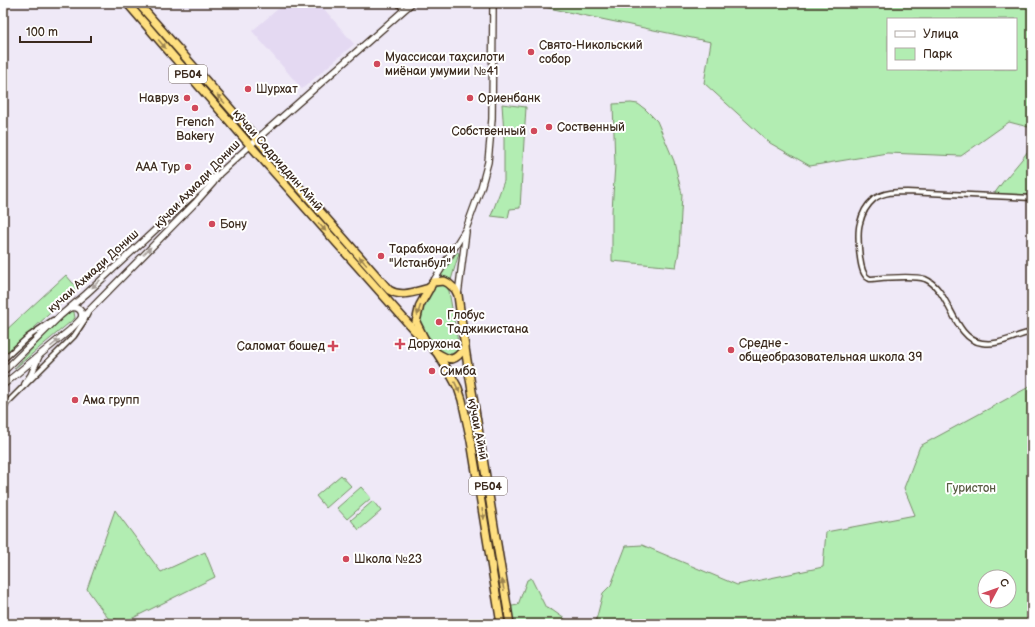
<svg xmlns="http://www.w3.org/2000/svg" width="1035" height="627" font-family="'Balsamiq Sans',sans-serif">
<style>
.built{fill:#e4d9f2}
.green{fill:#b2edb2;stroke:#768c68;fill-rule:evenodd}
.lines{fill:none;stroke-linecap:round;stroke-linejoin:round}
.street-casing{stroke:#3b2a1e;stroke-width:7}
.secondary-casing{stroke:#3b2a1e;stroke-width:8}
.highway-casing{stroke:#3b2a1e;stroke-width:10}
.street{stroke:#fff;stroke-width:4}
.secondary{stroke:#fff;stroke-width:5.5}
.highway{stroke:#fedf80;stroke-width:7}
.rail{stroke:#3b2a1e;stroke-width:1.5}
.oneway{fill:#9c844f}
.oneway2{fill:#a79f9a}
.poi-dot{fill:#d1495b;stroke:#fff;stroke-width:1.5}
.labels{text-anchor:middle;stroke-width:4;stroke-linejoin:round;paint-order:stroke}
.shield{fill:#fff;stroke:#766a62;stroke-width:1}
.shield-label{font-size:11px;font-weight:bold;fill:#3b2a1e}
.poi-label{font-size:12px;fill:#3b2a1e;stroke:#fff;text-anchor:start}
.street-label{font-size:12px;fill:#3b2a1e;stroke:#fff}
.park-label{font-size:12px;fill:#595b43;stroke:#fff}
</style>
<rect width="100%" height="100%" fill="#efe9f7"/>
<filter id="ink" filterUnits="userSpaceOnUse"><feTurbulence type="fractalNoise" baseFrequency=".025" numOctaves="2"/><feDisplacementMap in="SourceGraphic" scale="8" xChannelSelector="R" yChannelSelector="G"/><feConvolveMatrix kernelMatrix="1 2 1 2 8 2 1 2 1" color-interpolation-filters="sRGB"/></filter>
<g filter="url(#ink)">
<path class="built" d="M285,3H319L354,44L302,89L252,31Z"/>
<g class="green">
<path d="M544,3H1032V128L1009,122L961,156L887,153L810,166L770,143L704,83L711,42L544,7ZM888,19H1016V69H888Z"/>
<path d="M631,103L638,104L645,109L657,121L674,161L682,194L679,251L676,267L612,261V211L615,164L613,104Z"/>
<path d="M502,104L526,107L520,208L510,209L508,218L491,216L504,181V134Z"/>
<path d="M1032,145V195L994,194C1005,177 1021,163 1032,145Z"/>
<path d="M457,252L459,253L451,280L441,275Z"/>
<path d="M66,275L77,288L3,357V333Z"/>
<path d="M440,285L446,286L449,291L459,348L454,353L444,356L420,325L419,311L427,295L435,287Z"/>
<path d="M70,310L74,312L75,318L14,369L62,316Z"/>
<path d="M1032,383V624H595L603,593L611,585L626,546L642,545L737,585L823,567L826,532L915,515L904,488L920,446L1027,388ZM985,577H1009V601H985Z"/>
<path d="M341,475L351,486L326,508L316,496Z"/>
<path d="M361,487L371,498L347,519L337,508Z"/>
<path d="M373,501L381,511L359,530L351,520Z"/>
<path d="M115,510L161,572L205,552L215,577L125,622L108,618L87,589Z"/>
<path d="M531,578L546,608L552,610L572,624H511L507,607L518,605L527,580Z"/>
</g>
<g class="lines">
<g class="street-casing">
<g id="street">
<path d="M398,3L404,10"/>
<path d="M1032,198L907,192C896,192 884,192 874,199C867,205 862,214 860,223C857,232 859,267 865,275C866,277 868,278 870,279C883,278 913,275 925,279C950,289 953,339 982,343C1000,346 1015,335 1032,332"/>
<path d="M3,360L28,337L53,320"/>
<path d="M3,407L74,336L84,321L88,313"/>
</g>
</g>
<g class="secondary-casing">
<g id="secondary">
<path d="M433,282L466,229L481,188L488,162L492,119L493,3"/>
<path d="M458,295L466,232"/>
<path d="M70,308C78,306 84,311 81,319"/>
<path d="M3,372L60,316L86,294L208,181L217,175"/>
<path d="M25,384L31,375L39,356"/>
<path d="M3,385L70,330L195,203L213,183L219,174L257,139L412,3"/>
</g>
</g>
<g class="highway-casing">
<g id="highway">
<path d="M127,3L250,145L413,329L420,336"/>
<path d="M138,3L389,290C402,298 416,291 430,288"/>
<path d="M465,348L510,624"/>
<path d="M437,353C452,362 454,361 465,348L458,295L455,289L448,283L444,281L433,282L420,305L416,322L425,340L437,353L452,377L458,388L462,400L471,441L501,624"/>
</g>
</g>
<use href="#street" class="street"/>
<use href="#secondary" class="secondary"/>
<use href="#highway" class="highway"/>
<path class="rail" d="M3,605L7,624"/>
</g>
<defs><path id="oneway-solid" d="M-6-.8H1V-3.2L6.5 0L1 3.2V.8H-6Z"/></defs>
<g class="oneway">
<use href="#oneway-solid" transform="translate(162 44) rotate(50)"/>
<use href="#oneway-solid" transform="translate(221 99) rotate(-132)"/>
<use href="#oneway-solid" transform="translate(322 227) rotate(48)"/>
<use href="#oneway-solid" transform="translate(363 261) rotate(-131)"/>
<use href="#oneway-solid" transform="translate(419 310) rotate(108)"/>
<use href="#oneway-solid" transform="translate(457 387) rotate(65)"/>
<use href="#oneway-solid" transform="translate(483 514) rotate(81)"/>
<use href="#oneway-solid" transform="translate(503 585) rotate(-99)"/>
</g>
<g class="oneway2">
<use href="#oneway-solid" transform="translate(147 251) rotate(-45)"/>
<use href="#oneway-solid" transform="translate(96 284) rotate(137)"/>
<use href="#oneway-solid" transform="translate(55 343) rotate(-39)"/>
</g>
</g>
<g class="poi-dot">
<circle cx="531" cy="52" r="4"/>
<circle cx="377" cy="64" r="4"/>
<circle cx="248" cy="89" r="4"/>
<circle cx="187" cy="98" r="4"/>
<circle cx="470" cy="98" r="4"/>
<circle cx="195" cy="108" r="4"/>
<circle cx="549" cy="127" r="4"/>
<circle cx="534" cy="131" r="4"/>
<circle cx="188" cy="167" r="4"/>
<circle cx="212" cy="224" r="4"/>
<circle cx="381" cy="256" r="4"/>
<circle cx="439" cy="322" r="4"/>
<path d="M398 338h4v4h4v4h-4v4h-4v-4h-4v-4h4z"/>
<path d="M331 340h4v4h4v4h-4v4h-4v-4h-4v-4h4z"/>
<circle cx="731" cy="350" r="4"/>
<circle cx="432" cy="371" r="4"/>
<circle cx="75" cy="400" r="4"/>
<circle cx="346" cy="559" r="4"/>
</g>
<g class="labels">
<g class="shield">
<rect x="169" y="65" width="38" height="18" rx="3"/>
<rect x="469" y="477" width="38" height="18" rx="3"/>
</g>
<g class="shield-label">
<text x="188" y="78">РБ04</text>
<text x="488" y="490">РБ04</text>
</g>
<g class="poi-label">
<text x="539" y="49">Свято-Никольский<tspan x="539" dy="14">собор</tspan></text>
<text x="385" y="61">Муассисаи таҳсилоти<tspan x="385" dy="14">миёнаи умумии №41</tspan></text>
<text x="256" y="93">Шурхат</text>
<text x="179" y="102" text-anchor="end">Навруз</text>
<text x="478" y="102">Ориенбанк</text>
<text x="195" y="126" text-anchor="middle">French<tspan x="195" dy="14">Bakery</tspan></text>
<text x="557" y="131">Соственный</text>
<text x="526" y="135" text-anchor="end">Собственный</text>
<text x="180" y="171" text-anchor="end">ААА Тур</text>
<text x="220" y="228">Бону</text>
<text x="389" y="253">Тарабхонаи<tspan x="389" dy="14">"Истанбул"</tspan></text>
<text x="447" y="319">Глобус<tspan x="447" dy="14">Таджикистана</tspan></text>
<text x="739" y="347">Средне -<tspan x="739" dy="14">общеобразовательная школа 39</tspan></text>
<text x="408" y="348">Дорухона</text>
<text x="325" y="350" text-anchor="end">Саломат бошед</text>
<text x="440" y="375">Симба</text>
<text x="83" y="404">Ама групп</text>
<text x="354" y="563">Школа №23</text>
</g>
<g class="street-label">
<text transform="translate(278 160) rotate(49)" y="4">кӯчаи Садриддин Айнӣ</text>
<text transform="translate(197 184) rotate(-46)" y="4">кӯчаи Аҳмади Дониш</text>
<text transform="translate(93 271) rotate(-42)" y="4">кучаи Ахмади Дониш</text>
<text transform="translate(478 429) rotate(79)" y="4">кӯчаи Айнӣ</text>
</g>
<g class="park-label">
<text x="971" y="492">Гуристон</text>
</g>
</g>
<rect width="1035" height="627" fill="none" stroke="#fff" stroke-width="16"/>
<rect x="8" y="8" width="1019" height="611" fill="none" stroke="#3b2a1e" stroke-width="1.5" filter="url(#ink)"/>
<rect x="887" y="18" width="130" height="52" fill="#ffffff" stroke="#b1aaa5"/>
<rect x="895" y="31" width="20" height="6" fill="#ffffff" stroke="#b1aaa5"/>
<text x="923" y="38" font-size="12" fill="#3b2a1e">Улица</text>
<rect x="895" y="48" width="20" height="12" fill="#b2edb2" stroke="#b1aaa5"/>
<text x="923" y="58" font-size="12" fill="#3b2a1e">Парк</text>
<g transform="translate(997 589) rotate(49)"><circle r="19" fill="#ffffff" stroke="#b1aaa5"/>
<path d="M0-3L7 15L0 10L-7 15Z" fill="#d1495b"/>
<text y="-6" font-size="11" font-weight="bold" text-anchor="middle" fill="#3b2a1e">С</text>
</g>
<path d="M20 36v6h71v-6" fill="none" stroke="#3b2a1e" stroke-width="2"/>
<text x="26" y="36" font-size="12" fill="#3b2a1e" stroke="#ffffff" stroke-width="3" paint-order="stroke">100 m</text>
</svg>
